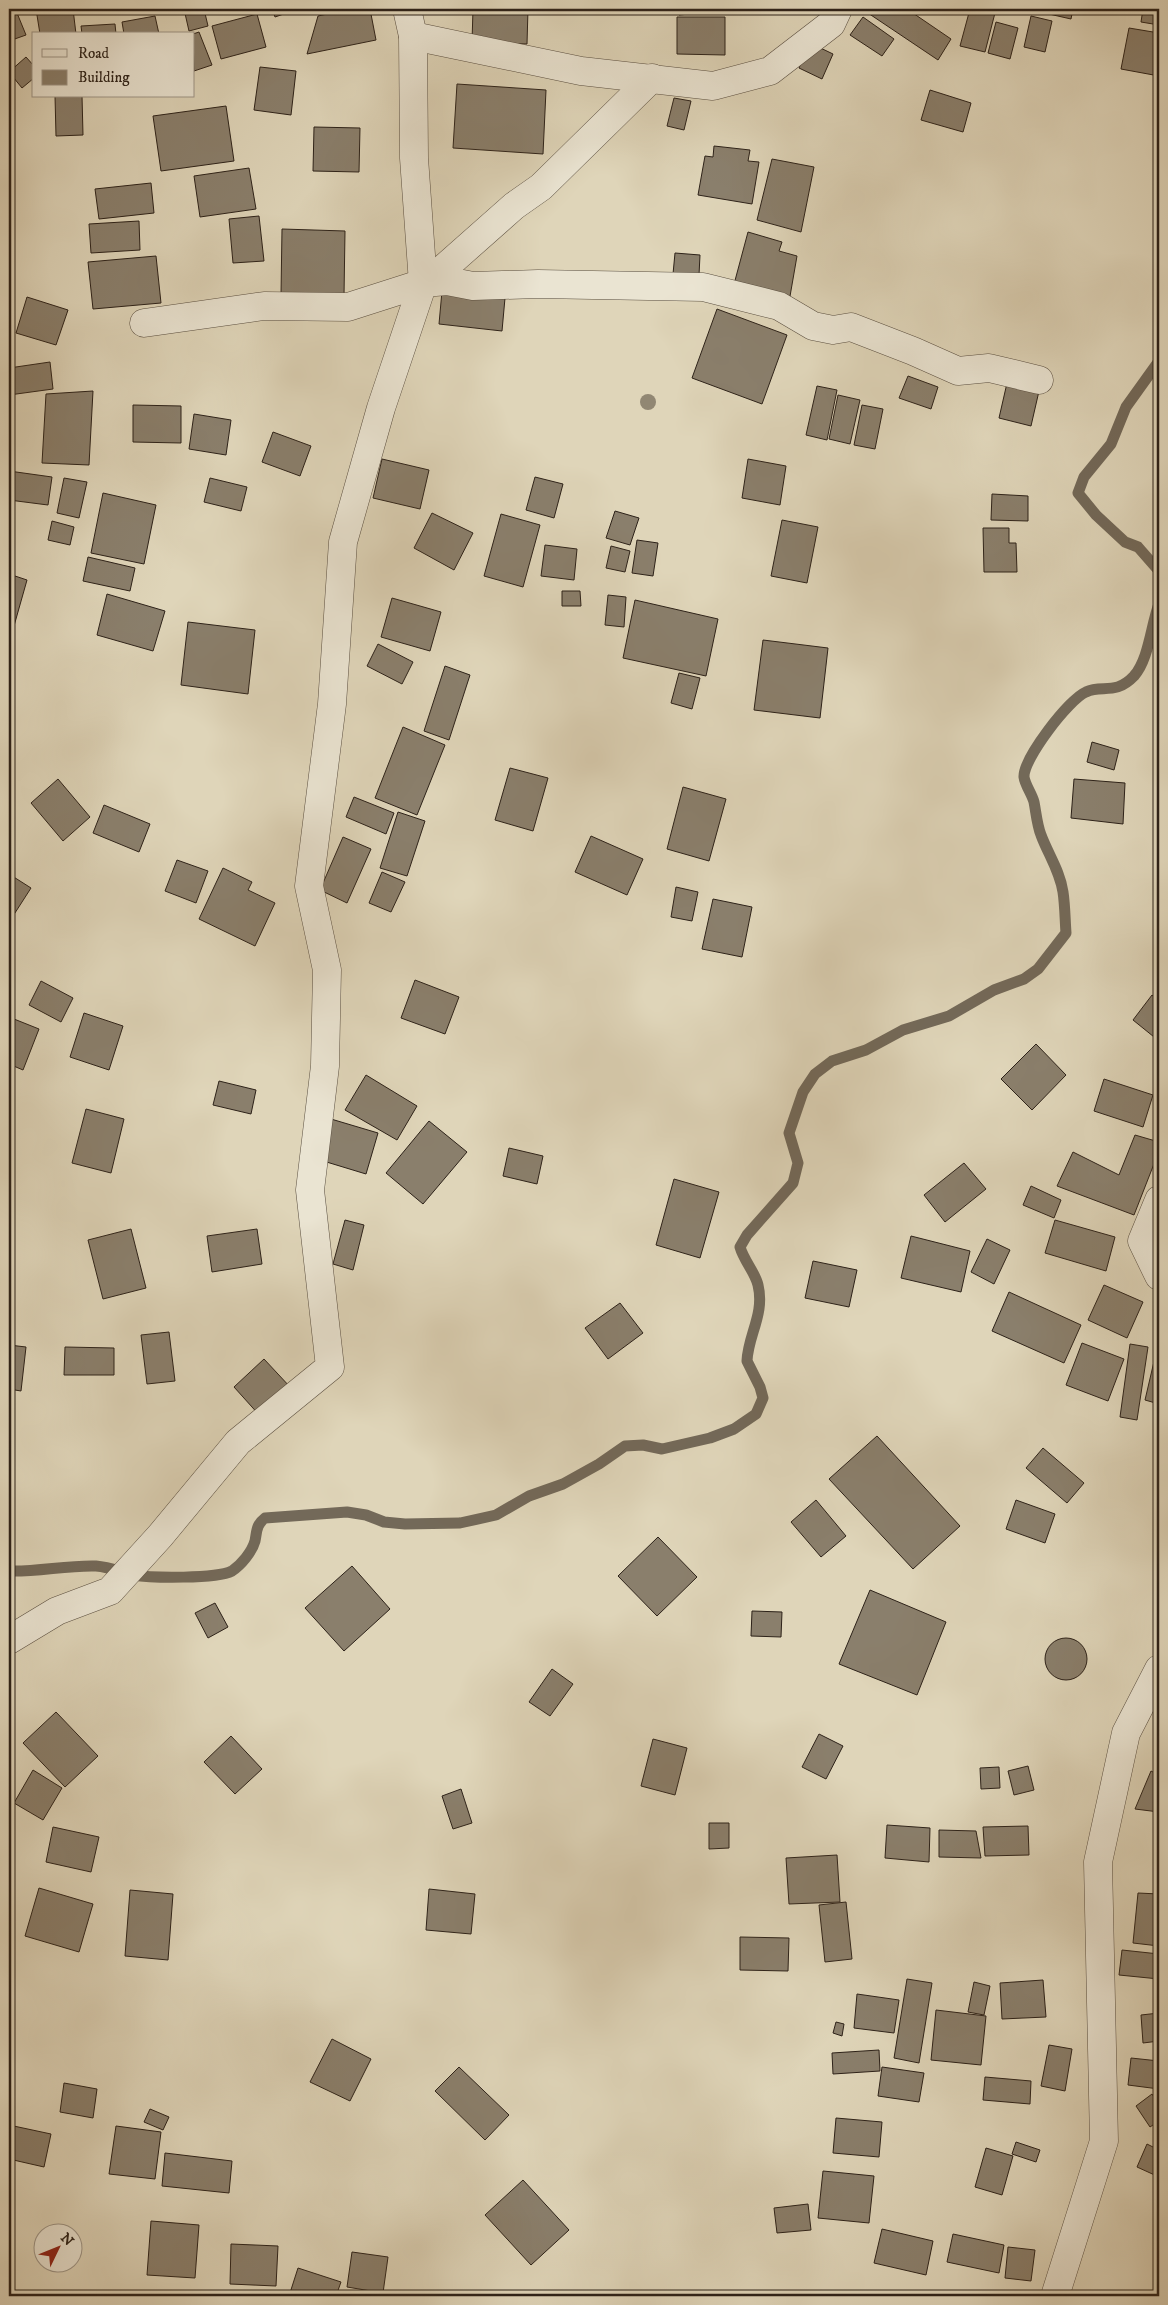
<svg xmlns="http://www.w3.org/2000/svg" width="1168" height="2305" font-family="'IM FELL DW Pica',serif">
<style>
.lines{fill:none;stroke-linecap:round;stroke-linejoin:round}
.stream{stroke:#736959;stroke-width:11}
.building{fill:#8a7f6c;stroke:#2d2219}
.minor-casing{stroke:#5a4f41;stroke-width:29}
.minor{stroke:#eae4d2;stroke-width:28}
.tree{fill:#918773}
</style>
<rect width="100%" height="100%" fill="#dfd5b9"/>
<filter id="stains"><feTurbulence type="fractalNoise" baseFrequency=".004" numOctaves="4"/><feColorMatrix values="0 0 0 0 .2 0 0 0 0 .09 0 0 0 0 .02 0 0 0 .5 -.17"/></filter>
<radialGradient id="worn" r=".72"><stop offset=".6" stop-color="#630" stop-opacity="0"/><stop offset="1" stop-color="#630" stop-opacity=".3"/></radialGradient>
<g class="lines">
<g class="stream">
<path d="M1159,361L1126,407L1111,444L1084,477L1078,493L1096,515L1125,542L1138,547L1159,571"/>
<path d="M9,1571C38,1572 67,1565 96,1566C109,1567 121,1572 133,1575C152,1578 216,1579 232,1571C241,1565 252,1552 255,1541C257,1531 256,1525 265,1518L347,1512L366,1515L384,1522L405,1524L460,1523L496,1515L529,1496L563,1484L599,1464L625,1446L643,1445L662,1449L710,1438L734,1429L756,1414L763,1398L760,1387L747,1361C748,1335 765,1314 758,1285C755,1272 744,1261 740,1247L747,1235L793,1183L798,1163L789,1133L803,1092L815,1074L832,1061L866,1050L903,1030L949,1016L994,990L1024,979L1038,969L1066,933C1065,920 1065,905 1063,892C1060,871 1048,854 1041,835C1037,825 1036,812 1034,802C1032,794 1025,785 1024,777C1023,759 1069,699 1086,692C1102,684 1115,696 1134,676C1149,659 1151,625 1159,604"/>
</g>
</g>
<g class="building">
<path d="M36,9H73L76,34H40Z"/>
<path d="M184,9H204L208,26L189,31Z"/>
<path d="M272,9H298L275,17Z"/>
<path d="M350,9H370L376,40L307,54L318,16Z"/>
<path d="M473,9H528L527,44L472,42Z"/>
<path d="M678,9H735V10L679,15Z"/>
<path d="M862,9H907L951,39L938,60Z"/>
<path d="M970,9H996L985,52L960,46Z"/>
<path d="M1027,9H1073L1071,19Z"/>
<path d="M1126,9H1140V14L1126,13Z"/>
<path d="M1143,9H1159V25L1141,22Z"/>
<path d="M17,13L26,35L9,41V16Z"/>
<path d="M257,14L266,47L221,59L212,26Z"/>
<path d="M155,16L159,34H124L122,22Z"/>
<path d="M1031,16L1052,21L1045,52L1024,47Z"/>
<path d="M677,17H725V55L677,54Z"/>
<path d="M863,17L894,39L882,56L850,35Z"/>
<path d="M996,22L1018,28L1010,59L988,53Z"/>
<path d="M115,24L116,34H82L81,26Z"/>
<path d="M1129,28L1159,33V76L1121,69Z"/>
<path d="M199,32L212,65L194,71L193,34Z"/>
<path d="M810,43L833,54L822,79L799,68Z"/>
<path d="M26,57L34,66V78L22,88L9,72Z"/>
<path d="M260,67L296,71L291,115L254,110Z"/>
<path d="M457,84L546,90L543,154L453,148Z"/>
<path d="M930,90L971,103L963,132L921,120Z"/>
<path d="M55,96H82L83,135L56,136Z"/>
<path d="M674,98L691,101L684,130L667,126Z"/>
<path d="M226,106L234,161L161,171L153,116Z"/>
<path d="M314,127L360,128L359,172L313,171Z"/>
<path d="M714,146L750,150L748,161L759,162L752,204L698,195L705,156L713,157Z"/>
<path d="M772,159L814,167L801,232L757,220Z"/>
<path d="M249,168L256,209L200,217L194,176Z"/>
<path d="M151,183L154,213L99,219L95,189Z"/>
<path d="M259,216L264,261L233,263L229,219Z"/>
<path d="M139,221L140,250L91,253L89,224Z"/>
<path d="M282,229L345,231L344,296L281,295Z"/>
<path d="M748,232L782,242L779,251L797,256L789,302L733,288Z"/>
<path d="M675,253L700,255L699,275L673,274Z"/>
<path d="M156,256L161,303L93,309L88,262Z"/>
<path d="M442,291L505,298L502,331L439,324Z"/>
<path d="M27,297L68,310L56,345L16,333Z"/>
<path d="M717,309L787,335L762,404L692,378Z"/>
<path d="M50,362L53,389L9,395V368Z"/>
<path d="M908,376L938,387L931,409L899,398Z"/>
<path d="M1007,383L1039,391L1031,426L999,418Z"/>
<path d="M817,386L837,390L827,440L806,435Z"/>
<path d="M93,391L89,465L42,463L46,394Z"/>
<path d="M838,395L860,400L850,444L829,439Z"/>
<path d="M133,405L181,406V443L133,442Z"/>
<path d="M862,405L883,409L875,449L854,445Z"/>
<path d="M194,414L231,420L226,455L189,449Z"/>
<path d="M273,432L311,446L300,476L262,462Z"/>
<path d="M382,459L429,470L420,509L373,498Z"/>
<path d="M748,459L786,466L780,505L742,498Z"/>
<path d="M9,471L52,477L48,505L9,500Z"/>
<path d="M535,477L563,484L554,518L526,510Z"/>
<path d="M64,478L87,482L79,518L57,513Z"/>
<path d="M210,478L247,487L241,511L204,502Z"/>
<path d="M103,493L156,505L144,564L91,553Z"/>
<path d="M992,494L1028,496V521L991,520Z"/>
<path d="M615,511L639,518L630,545L606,538Z"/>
<path d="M432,513L473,533L454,570L414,548Z"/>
<path d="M501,514L540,525L523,587L484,576Z"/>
<path d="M782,520L818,527L807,583L771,576Z"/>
<path d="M52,521L74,527L70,545L48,540Z"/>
<path d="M983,528H1009V543H1016L1017,572H984Z"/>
<path d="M637,540L658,543L653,576L632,573Z"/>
<path d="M545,545L577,549L574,580L541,576Z"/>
<path d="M611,546L630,551L625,572L606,568Z"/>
<path d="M88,557L135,568L130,591L83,581Z"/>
<path d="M9,574L27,580L12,633L9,632Z"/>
<path d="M562,591H580L581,606H562Z"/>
<path d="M107,594L165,611L153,651L97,635Z"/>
<path d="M608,595L626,597L624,627L605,625Z"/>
<path d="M392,598L441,612L430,651L381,637Z"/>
<path d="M635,600L718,619L706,676L623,658Z"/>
<path d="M188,622L255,630L248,694L181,685Z"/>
<path d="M763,640L828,648L820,718L754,710Z"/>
<path d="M378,644L413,662L402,684L367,666Z"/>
<path d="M445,666L470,675L449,740L424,731Z"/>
<path d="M679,673L700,678L692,709L671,703Z"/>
<path d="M403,727L445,745L417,815L375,798Z"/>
<path d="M1092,742L1119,750L1114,770L1087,762Z"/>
<path d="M510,768L548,778L533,831L495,820Z"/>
<path d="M58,779L90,817L63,841L31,803Z"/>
<path d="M1074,779L1125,783L1123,824L1071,818Z"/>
<path d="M683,787L726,799L709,861L667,849Z"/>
<path d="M354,797L394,813L386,834L346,817Z"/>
<path d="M104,805L150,824L139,852L93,833Z"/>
<path d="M398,812L425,821L407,876L380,868Z"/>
<path d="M591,836L643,859L627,895L575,872Z"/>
<path d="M343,837L371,849L347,903L320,890Z"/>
<path d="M177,860L208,871L196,903L165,891Z"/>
<path d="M223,868L252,882L248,890L275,903L255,946L199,919Z"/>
<path d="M382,872L405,882L391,912L369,903Z"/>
<path d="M9,874L31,888L13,916L9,913Z"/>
<path d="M676,887L698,892L692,921L671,917Z"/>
<path d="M713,899L752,907L742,957L702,949Z"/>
<path d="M415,980L459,997L445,1034L401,1018Z"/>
<path d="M41,981L73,998L61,1022L29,1005Z"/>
<path d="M1152,995L1159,1001V1041L1133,1020Z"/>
<path d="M84,1013L123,1026L109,1070L70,1057Z"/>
<path d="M9,1017L39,1029L23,1070L9,1064Z"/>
<path d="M1036,1044L1066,1075L1032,1110L1001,1079Z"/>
<path d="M366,1075L417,1106L397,1140L345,1110Z"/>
<path d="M1104,1079L1153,1095L1143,1127L1094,1111Z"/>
<path d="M219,1081L256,1090L251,1114L213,1105Z"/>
<path d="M86,1109L124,1119L111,1173L72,1163Z"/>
<path d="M331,1119L378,1133L366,1174L320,1160Z"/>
<path d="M429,1121L467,1152L423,1204L386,1173Z"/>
<path d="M1135,1135L1159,1142V1151L1134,1215L1057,1186L1073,1152L1119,1175Z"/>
<path d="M509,1148L543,1156L537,1184L503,1176Z"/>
<path d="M964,1163L986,1189L945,1222L924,1195Z"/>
<path d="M674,1179L719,1192L700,1258L656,1245Z"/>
<path d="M1031,1186L1061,1200L1054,1218L1023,1205Z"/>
<path d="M345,1220L364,1225L353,1270L333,1264Z"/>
<path d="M1055,1220L1115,1237L1106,1271L1045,1253Z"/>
<path d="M131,1229L146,1288L103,1299L88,1240Z"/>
<path d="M257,1229L262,1264L212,1272L207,1236Z"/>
<path d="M911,1236L970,1251L961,1292L901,1278Z"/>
<path d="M987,1239L1010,1250L994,1284L971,1272Z"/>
<path d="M813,1261L857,1270L849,1307L805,1298Z"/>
<path d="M1104,1285L1143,1302L1127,1338L1088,1320Z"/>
<path d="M1009,1292L1081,1325L1064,1363L992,1331Z"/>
<path d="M620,1303L643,1333L608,1359L585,1328Z"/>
<path d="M169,1332L175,1381L147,1384L141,1335Z"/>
<path d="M1159,1340V1404L1145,1400Z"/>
<path d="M1082,1343L1124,1359L1108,1401L1066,1385Z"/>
<path d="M1130,1344L1148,1347L1137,1420L1120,1417Z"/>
<path d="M9,1345L26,1347L21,1391L9,1389Z"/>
<path d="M65,1347L114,1348V1375H64Z"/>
<path d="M264,1359L291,1388L261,1417L234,1387Z"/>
<path d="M877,1436L960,1526L913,1569L829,1479Z"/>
<path d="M1043,1448L1084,1483L1067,1503L1026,1468Z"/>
<path d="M816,1500L846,1536L821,1557L791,1522Z"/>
<path d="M1016,1500L1055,1514L1045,1543L1006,1529Z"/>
<path d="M658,1537L697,1577L657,1616L618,1576Z"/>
<path d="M352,1566L390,1609L344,1651L305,1608Z"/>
<path d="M870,1590L946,1622L917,1695L839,1664Z"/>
<path d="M215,1603L228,1627L208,1638L195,1613Z"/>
<path d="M752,1611L782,1612L781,1637L751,1636Z"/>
<circle cx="1066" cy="1659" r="21"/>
<path d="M552,1669L573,1684L550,1716L529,1702Z"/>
<path d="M56,1712L98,1756L65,1787L23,1743Z"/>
<path d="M819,1734L843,1746L826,1779L802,1767Z"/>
<path d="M231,1736L262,1769L235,1794L204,1762Z"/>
<path d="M653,1739L687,1748L675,1795L641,1786Z"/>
<path d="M1028,1766L1034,1790L1014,1795L1008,1771Z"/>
<path d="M999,1767L1000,1788L981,1789L980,1768Z"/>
<path d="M33,1770L62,1788L43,1820L14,1803Z"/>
<path d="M1151,1771L1159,1775V1812L1135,1809Z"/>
<path d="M461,1789L472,1823L453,1829L442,1796Z"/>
<path d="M709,1823H729V1848L709,1849Z"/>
<path d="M887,1825L930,1828L929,1862L885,1858Z"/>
<path d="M1028,1826L1029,1855L985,1856L983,1827Z"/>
<path d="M53,1827L99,1837L91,1872L46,1862Z"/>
<path d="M939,1830L976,1831L981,1858L939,1857Z"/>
<path d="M837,1855L840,1902L789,1904L786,1858Z"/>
<path d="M39,1888L93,1904L79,1952L25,1936Z"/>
<path d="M429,1889L475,1894L471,1934L426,1930Z"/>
<path d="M130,1890L173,1894L168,1960L125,1956Z"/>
<path d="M1138,1893L1159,1894V1946L1133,1943Z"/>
<path d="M846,1902L852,1959L825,1962L819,1905Z"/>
<path d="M740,1937L789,1938L788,1971L740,1970Z"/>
<path d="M1122,1950L1159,1954V1979L1119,1975Z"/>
<path d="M907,1979L932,1983L919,2063L894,2058Z"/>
<path d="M1043,1980L1046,2017L1002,2019L1000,1983Z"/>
<path d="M974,1982L990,1986L984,2015L968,2012Z"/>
<path d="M857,1994L899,2000L894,2033L854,2028Z"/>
<path d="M936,2010L986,2016L981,2065L931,2060Z"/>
<path d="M1159,2013V2041L1143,2043L1141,2015Z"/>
<path d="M836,2022L844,2024L842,2036L833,2033Z"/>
<path d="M332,2039L371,2059L350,2101L310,2082Z"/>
<path d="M1049,2045L1072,2049L1065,2091L1041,2086Z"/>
<path d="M879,2050L880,2071L833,2074L832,2053Z"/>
<path d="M1131,2058L1159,2061V2089L1128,2085Z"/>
<path d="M459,2067L509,2115L485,2140L435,2091Z"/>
<path d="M882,2067L924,2073L919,2102L878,2096Z"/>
<path d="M985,2077L1031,2081L1030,2104L983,2100Z"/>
<path d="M64,2083L97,2089L93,2118L60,2112Z"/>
<path d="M1152,2094L1159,2105V2121L1150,2127L1136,2106Z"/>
<path d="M150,2109L169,2117L163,2130L144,2122Z"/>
<path d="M836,2118L882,2122L879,2157L833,2153Z"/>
<path d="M9,2125L51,2134L44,2167L9,2159Z"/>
<path d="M116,2126L161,2132L155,2179L109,2174Z"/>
<path d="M1016,2142L1040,2150L1036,2162L1012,2154Z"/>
<path d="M1147,2144L1159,2150V2177L1137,2167Z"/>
<path d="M986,2148L1013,2156L1002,2195L975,2187Z"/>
<path d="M165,2153L232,2161L229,2193L162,2186Z"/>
<path d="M823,2171L874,2176L869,2223L818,2218Z"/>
<path d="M523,2180L569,2230L531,2265L485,2215Z"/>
<path d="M808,2204L811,2230L777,2233L774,2208Z"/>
<path d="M151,2221L199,2225L195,2278L147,2275Z"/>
<path d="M882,2229L933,2241L926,2275L874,2263Z"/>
<path d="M953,2234L1004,2245L999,2273L947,2262Z"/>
<path d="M231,2244L278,2246L276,2286L230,2284Z"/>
<path d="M1008,2247L1035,2250L1031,2281L1005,2278Z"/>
<path d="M352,2252L388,2257L383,2293L347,2287Z"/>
<path d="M298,2268L341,2282L336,2296H289Z"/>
</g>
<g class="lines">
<g class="minor-casing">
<g id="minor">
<path d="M413,36L581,71L713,86L770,71L831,24L838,9"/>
<path d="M652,78L541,187L514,206L435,276L423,283L447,281L473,286L538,284L703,287L779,306L813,326L833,330L851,327L913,351L958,371L989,368L1039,380"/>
<path d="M144,323L264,306L348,307L423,283"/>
<path d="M1159,1200L1142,1241L1159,1276"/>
<path d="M9,1640L57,1611L110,1591L160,1536L238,1442L330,1367L310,1190L325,1066L327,970L309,886L332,704L343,542L381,408L423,283L414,158L413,36L407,9"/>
<path d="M1055,2296L1104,2141L1098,1862L1126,1733L1159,1669"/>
</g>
</g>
<use href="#minor" class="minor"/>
</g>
<circle class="tree" cx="648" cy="402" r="8"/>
<rect width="1168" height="2305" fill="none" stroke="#dfd5b9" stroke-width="30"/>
<rect x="10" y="10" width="1148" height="2285" fill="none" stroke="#2d2219" stroke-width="2.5"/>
<rect x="15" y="15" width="1138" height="2275" fill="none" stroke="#2d2219"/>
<rect x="32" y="32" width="162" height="65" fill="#eae4d2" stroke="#9e9688"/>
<rect x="42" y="49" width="25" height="8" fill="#eae4d2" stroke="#9e9688"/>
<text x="78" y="58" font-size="15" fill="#2d2219">Road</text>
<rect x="42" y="70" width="25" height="15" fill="#8a7f6c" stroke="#9e9688"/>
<text x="78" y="82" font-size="15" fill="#2d2219">Building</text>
<g transform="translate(58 2248) rotate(47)"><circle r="24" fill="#eae4d2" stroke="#9e9688"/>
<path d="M0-4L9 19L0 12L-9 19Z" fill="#8f2418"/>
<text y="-8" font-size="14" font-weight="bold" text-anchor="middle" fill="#2d2219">N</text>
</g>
<rect width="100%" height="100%" filter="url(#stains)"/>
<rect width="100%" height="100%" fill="url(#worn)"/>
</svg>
